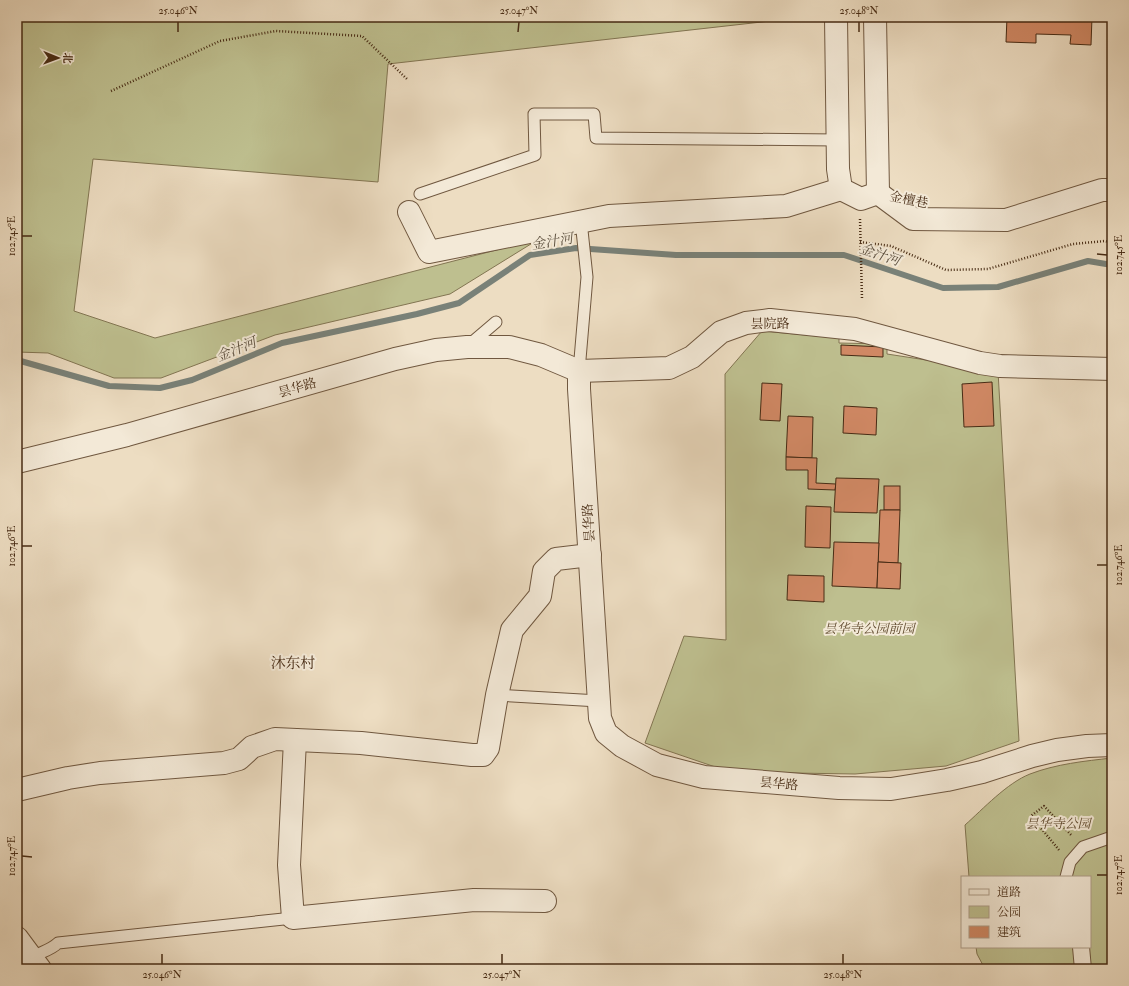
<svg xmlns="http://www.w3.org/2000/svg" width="1129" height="986" font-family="'IM FELL Double Pica','Noto Serif SC',serif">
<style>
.green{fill:#bebf8f;stroke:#827552}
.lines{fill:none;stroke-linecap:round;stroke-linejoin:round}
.stream{stroke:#798178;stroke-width:6}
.building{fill:#d08864;stroke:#472b14}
.service-casing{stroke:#705840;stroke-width:13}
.pedestrian-casing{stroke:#705840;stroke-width:18}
.minor-casing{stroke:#705840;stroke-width:24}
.tertiary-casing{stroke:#705840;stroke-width:24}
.path{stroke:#472b14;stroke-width:2.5;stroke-dasharray:1 2;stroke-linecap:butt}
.service{stroke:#f3e9d7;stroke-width:11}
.pedestrian{stroke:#f3e9d7;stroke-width:16}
.minor{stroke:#f3e9d7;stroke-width:22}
.tertiary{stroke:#f3e9d7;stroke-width:22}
.ticks{fill:none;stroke:#472b14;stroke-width:1.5}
.labels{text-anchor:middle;stroke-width:4;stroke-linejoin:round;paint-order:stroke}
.street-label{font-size:13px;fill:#472b14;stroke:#f3e9d7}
.park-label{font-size:13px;font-style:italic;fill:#5f492d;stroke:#f3e9d7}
.water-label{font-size:14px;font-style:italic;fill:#5c4f3e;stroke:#f3e9d7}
.quarter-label{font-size:15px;fill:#472b14;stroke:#f3e9d7}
.neatline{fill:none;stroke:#472b14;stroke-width:1.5}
.ticks-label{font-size:10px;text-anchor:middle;fill:#472b14}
</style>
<rect width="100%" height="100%" fill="#edddc2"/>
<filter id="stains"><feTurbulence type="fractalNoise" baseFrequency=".005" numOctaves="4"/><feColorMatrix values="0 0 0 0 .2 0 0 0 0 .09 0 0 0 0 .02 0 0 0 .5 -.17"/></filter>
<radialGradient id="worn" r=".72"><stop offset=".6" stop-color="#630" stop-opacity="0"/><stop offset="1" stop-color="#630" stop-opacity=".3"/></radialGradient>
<g class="green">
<path d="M17,17H806L388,64L378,182L93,159L74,311L155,338L539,239L450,294L275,335L161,378H114L48,353L17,352Z"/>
<path d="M762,331L839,338V343L887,344V354L998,371L1019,741L946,766L855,774L730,772L645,743L684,636L726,640L725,374Z"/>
<path d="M1112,758V969H985L977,954L976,947H1090V877H969L965,825C983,809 1007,783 1030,774C1056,764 1085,761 1112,758Z"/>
</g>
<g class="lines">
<path class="stream" d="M17,360L109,386L160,388L192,380L282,343L417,314L459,303L530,255L576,248L676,255H844L943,288L998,287L1088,261L1112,265"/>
</g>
<g class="building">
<path d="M1007,17H1092L1091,45L1070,44L1071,35L1036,34V43L1006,42Z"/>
<path d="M841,345L883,347V357L841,355Z"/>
<path d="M992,382L994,426L964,427L962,384Z"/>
<path d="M762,383L782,384L780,421L760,420Z"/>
<path d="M844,406L877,408L876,435L843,433Z"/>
<path d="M788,416L813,417L812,458L786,457Z"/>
<path d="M786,457L817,458L816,483L836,484L835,490L808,489V470H786Z"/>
<path d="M836,478L879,479L877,513L834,512Z"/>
<rect x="884" y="486" width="16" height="24"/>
<path d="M806,506L831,507L830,548L805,547Z"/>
<path d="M880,510H900L898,563L878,562Z"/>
<path d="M834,542L879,543L877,588L832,586Z"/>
<path d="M878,562L901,563L900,589L877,588Z"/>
<path d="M788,575L824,576V602L787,600Z"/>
</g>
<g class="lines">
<g class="service-casing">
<g id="service">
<path d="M420,194L535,155L534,114H594L596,138L838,140"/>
<path d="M469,345L496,322"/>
<path d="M579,371L587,277L581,221"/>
<path d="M497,695L599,701"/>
<path d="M1066,877L1070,862L1083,847L1112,837"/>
<path d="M32,957C41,952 51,950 58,943L293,918"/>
</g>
</g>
<g class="pedestrian-casing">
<path id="pedestrian" d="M1081,947L1083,969"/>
</g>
<g class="minor-casing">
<g id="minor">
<path d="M836,17L838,169L841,189L861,199L878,193"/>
<path d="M875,17L878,193"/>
<path d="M878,193L913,219L1006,220L1102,190H1112"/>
<path d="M409,212L429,252L609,216L786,206L841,189"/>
<path d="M579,371L669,368L692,357L721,332L746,323L770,320L855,329L980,363L1000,366L1112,369"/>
<path d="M17,462L127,435L395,359L436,350L467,347H509L541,355L579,371V389L600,718L606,733L622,746L657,765L704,777L839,788L891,789L947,780L982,772L1032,756L1057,750L1087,746L1112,745"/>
<path d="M295,740L289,865L293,918L474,900L545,901"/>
<path d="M17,790L68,778L100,773L224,763L239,759L252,747L275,739L361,743L472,755H483L488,748L497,695L512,630L540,596L544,571L556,559L590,555"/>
</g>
</g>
<g class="tertiary-casing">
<path id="tertiary" d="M17,938L40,969"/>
</g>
<g class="path">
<path d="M111,91L220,41L276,31L362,36L407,79"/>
<path d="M860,219L862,299"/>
<path d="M860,242L891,246L946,270L988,269L1073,244L1105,241L1112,243"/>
<path d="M1059,850L1031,816L1044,806L1072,836"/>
</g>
<use href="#service" class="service"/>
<use href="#pedestrian" class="pedestrian"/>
<use href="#minor" class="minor"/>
<use href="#tertiary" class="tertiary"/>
</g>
<path class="ticks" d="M178,32V22M518,32L519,22M859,32V22M22,236H32M1097,254L1107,255M22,546H32M1097,565H1107M22,856L32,857M1097,875H1107M162,964V954M502,964V954M843,964V954"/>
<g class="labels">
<g class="street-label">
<text transform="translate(909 199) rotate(11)" y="5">金檀巷</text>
<text x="770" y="328">昙院路</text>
<text transform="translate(297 387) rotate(-16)" y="5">昙华路</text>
<text transform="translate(588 523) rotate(-94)" y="5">昙华路</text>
<text transform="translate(779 783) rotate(5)" y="5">昙华路</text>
</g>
<g class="park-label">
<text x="869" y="633">昙华寺公园前园</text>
<text x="1058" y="828">昙华寺公园</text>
</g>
<g class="water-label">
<text transform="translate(552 241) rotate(-9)" y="5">金汁河</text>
<text transform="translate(880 254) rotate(19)" y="5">金汁河</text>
<text transform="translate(236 349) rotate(-22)" y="5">金汁河</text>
</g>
<g class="quarter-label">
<text x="293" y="668">沐东村</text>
</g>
</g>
<rect width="1129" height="986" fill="none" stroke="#edddc2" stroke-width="44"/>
<rect x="961" y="876" width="130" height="72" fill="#f3e9d7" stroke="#ae9d89"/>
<rect x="969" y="889" width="20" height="6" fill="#f3e9d7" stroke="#ae9d89"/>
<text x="997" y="896" font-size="12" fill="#472b14">道路</text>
<rect x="969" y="906" width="20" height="12" fill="#bebf8f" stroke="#ae9d89"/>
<text x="997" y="916" font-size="12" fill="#472b14">公园</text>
<rect x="969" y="926" width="20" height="12" fill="#d08864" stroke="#ae9d89"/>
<text x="997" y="936" font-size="12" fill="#472b14">建筑</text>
<g transform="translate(58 58) rotate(91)" stroke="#f3e9d7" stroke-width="3" paint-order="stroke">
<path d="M0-3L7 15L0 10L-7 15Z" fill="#472b14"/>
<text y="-6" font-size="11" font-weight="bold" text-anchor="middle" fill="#472b14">北</text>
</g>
<rect x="22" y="22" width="1085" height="942" class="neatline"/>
<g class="ticks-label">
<text x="178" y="14">25.046°N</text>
<text x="519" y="14">25.047°N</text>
<text x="859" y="14">25.048°N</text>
<text transform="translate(11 236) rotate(-90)" y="4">102.745°E</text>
<text transform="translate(1118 255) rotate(-90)" y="4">102.745°E</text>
<text transform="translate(11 546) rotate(-90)" y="4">102.746°E</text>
<text transform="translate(1118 565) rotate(-90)" y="4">102.746°E</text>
<text transform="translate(11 856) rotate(-90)" y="4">102.747°E</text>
<text transform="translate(1118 875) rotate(-90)" y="4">102.747°E</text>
<text x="162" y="978">25.046°N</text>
<text x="502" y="978">25.047°N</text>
<text x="843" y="978">25.048°N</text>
</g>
<rect width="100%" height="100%" filter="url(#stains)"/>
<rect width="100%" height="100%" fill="url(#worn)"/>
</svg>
